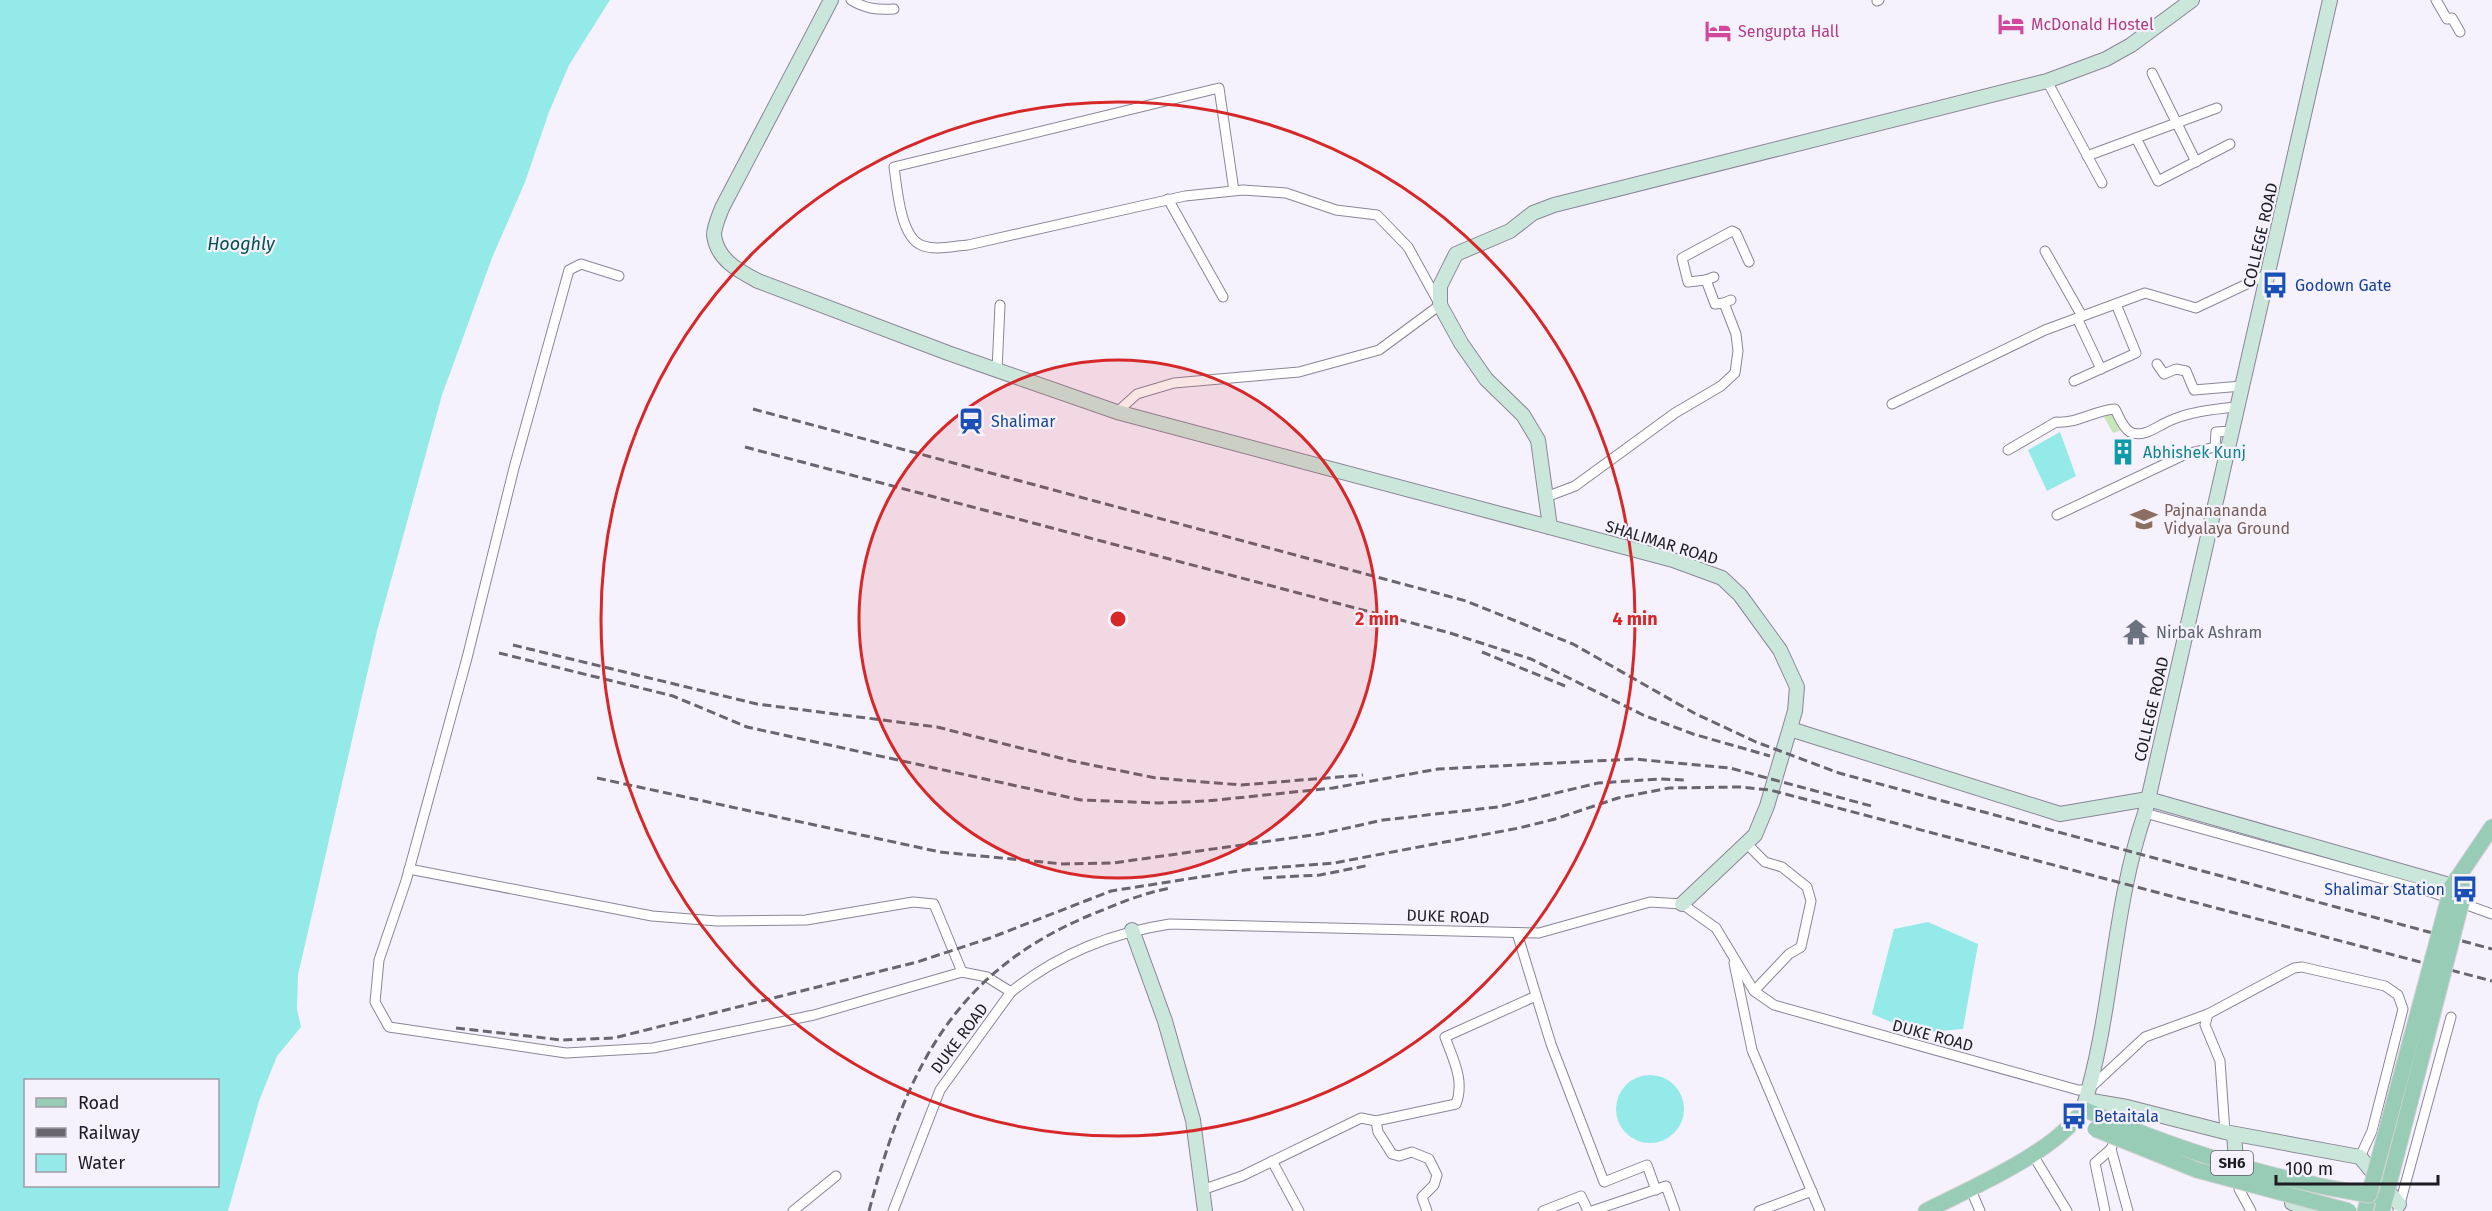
<svg xmlns="http://www.w3.org/2000/svg" width="2492" height="1211" font-family="'Fira Sans',sans-serif">
<style>
.green{fill:#c9e6bb}
.water{fill:#93eae9;fill-rule:evenodd}
.lines{fill:none;stroke-linecap:round;stroke-linejoin:round}
.street-casing{stroke:#8b8698;stroke-width:11}
.secondary-casing{stroke:#8b8698;stroke-width:16}
.primary-casing{stroke:#d2d2d3;stroke-width:17}
.street{stroke:#fff;stroke-width:9}
.secondary{stroke:#cbe6db;stroke-width:14}
.primary{stroke:#98ccb7;stroke-width:15}
.rail{stroke:#69666f;stroke-width:3;stroke-dasharray:9 4.5;stroke-linecap:butt}
.primary-bridge-casing{stroke:#d2d2d3;stroke-width:17;stroke-linecap:butt}
.primary-bridge{stroke:#98ccb7;stroke-width:15}
.ring{fill:none;stroke:#d62828;stroke-width:3}
.labels{text-anchor:middle;stroke-width:4.5;stroke-linejoin:round;paint-order:stroke}
.shield{fill:#f5f1fd;stroke:#5e5c64;stroke-width:1.5}
.shield-label{font-size:15px;font-weight:bold;fill:#1e1c23}
.hotel-label{font-size:16px;fill:#b23c85;stroke:#f5f1fd;text-anchor:start}
.street-label{font-size:16px;fill:#1e1c23;stroke:#f5f1fd}
.transit-label{font-size:16px;fill:#164399;stroke:#f5f1fd;text-anchor:start}
.culture-label{font-size:16px;fill:#0d838f;stroke:#f5f1fd;text-anchor:start}
.education-label{font-size:16px;fill:#785e54;stroke:#f5f1fd;text-anchor:start}
.worship-label{font-size:16px;fill:#5b616d;stroke:#f5f1fd;text-anchor:start}
.water-label{font-size:18px;font-style:italic;fill:#005353;stroke:#f5f1fd}
.centre{fill:#d62828;stroke:#f5f1fd;stroke-width:3}
.ring-label{font-size:18px;text-anchor:middle;font-weight:bold;fill:#d62828;stroke:#f5f1fd;stroke-width:4.5;stroke-linejoin:round;paint-order:stroke}
</style>
<rect width="100%" height="100%" fill="#f5f1fd"/>
<path class="green" d="M2113,413L2122,430L2113,433L2104,417Z"/>
<g class="water">
<path d="M0,0H610L569,65L549,112L525,182L492,258L442,395L377,631L298,975L297,1009L301,1027L277,1056L259,1101L228,1211H0ZM26,1080H218V1186H26Z"/>
<path d="M2060,432L2076,476L2047,491L2028,450Z"/>
<path d="M1928,922L1978,944L1963,1029L1917,1033L1872,1014L1894,929Z"/>
<circle cx="1650" cy="1109" r="34"/>
</g>
<g class="lines">
<g class="street-casing">
<g id="street">
<path d="M851,0C866,9 877,10 894,9"/>
<path d="M2436,0L2447,19L2452,18L2460,32"/>
<path d="M1877,1L1879,0"/>
<path d="M2152,73L2196,162"/>
<path d="M2047,81L2102,183"/>
<path d="M2136,138L2158,181L2230,144"/>
<path d="M2087,156L2217,108"/>
<path d="M1168,199L1223,297"/>
<path d="M2045,251L2082,316"/>
<path d="M619,276L581,264L569,270L514,468L467,658L406,881L379,960L375,1002L389,1027L566,1053L653,1048L814,1015L962,972L987,977L1011,992"/>
<path d="M1714,277L1706,280L1715,304L1724,303"/>
<path d="M1706,280L1688,282L1682,258L1732,231L1736,233L1749,262"/>
<path d="M2077,318L2101,369"/>
<path d="M2157,364L2164,374L2176,369L2186,371L2194,390L2242,386"/>
<path d="M997,370L1000,305"/>
<path d="M2074,381L2136,353L2116,304"/>
<path d="M1892,404L2045,330L2145,293L2196,308L2268,274"/>
<path d="M1117,412L1137,394L1174,383L1299,372L1379,350L1440,305L1408,247L1377,215L1336,210L1286,193L1243,190L1185,196L968,245C953,246 935,251 921,245C900,236 897,187 894,167L1219,88L1234,191"/>
<path d="M2008,450L2056,422C2077,424 2095,410 2115,409C2119,416 2122,427 2130,432C2142,438 2155,428 2165,423C2186,412 2214,409 2237,407"/>
<path d="M1546,497L1575,486L1675,413L1721,386L1735,373L1738,351L1736,334L1724,303L1731,300"/>
<path d="M2057,515L2186,454L2215,447L2216,432L2232,431"/>
<path d="M2145,813L2434,893L2492,914"/>
<path d="M1747,844L1765,862L1782,867L1807,887L1811,901L1801,947L1789,954L1754,991"/>
<path d="M409,869L652,916L717,921L806,920L913,902L934,904L962,972"/>
<path d="M1517,933L1551,1044L1604,1182L1647,1165L1656,1190"/>
<path d="M1734,963L1752,1050L1820,1211"/>
<path d="M2127,1107L2111,1149L2128,1211"/>
<path d="M1376,1121L1378,1132L1392,1154L1399,1156L1412,1152L1429,1159L1437,1175L1434,1185L1422,1197L1427,1211"/>
<path d="M2225,1132L2220,1061L2205,1025L2208,1014L2294,968L2302,967L2385,986L2398,995L2403,1009L2372,1131L2360,1157"/>
<path d="M2033,1155L2067,1211"/>
<path d="M1272,1161L1299,1211"/>
<path d="M1970,1188L1980,1211"/>
<path d="M2239,1189L2251,1211"/>
<path d="M1202,1190L1242,1176L1361,1118L1376,1121L1456,1104C1465,1081 1453,1059 1445,1037L1536,996"/>
<path d="M793,1211L836,1176"/>
<path d="M893,1211L940,1090L1011,992C1058,954 1110,933 1170,924L1539,933L1650,902L1682,904L1716,928L1754,991L1774,1005L2078,1090H2088L2145,1037L2208,1014"/>
<path d="M1543,1211L1581,1196L1588,1211"/>
<path d="M1592,1211L1666,1186L1675,1211"/>
<path d="M1759,1211L1812,1191"/>
<path d="M2105,1211L2095,1163L2111,1149"/>
<path d="M2398,1211L2451,1017"/>
</g>
</g>
<g class="secondary-casing">
<g id="secondary">
<path d="M831,0L722,208C719,216 714,227 714,235C717,260 739,271 758,281L948,353L1117,412L1673,560L1722,578L1740,595L1780,650L1797,687L1795,711L1767,806L1755,835L1682,904"/>
<path d="M1550,527L1538,440L1523,415L1486,379L1461,343L1440,305V286L1456,254L1510,231L1533,213L1554,205L2047,81L2106,59L2131,45L2192,0"/>
<path d="M1790,729L2060,814L2148,799L2460,888"/>
<path d="M1132,930L1165,1021L1193,1120L1205,1211"/>
<path d="M2086,1100L2127,1107L2225,1132L2360,1157L2399,1204"/>
<path d="M2083,1109C2113,1013 2112,909 2145,813L2330,0"/>
<path d="M2234,1134L2237,1173"/>
<path d="M2292,1203L2314,1211"/>
</g>
</g>
<g class="primary-casing">
<g id="primary">
<path d="M2452,886L2492,827"/>
<path d="M1926,1211C1971,1188 2058,1151 2083,1109L2100,1116"/>
<path d="M2365,1211L2369,1195L2386,1196L2382,1211"/>
</g>
</g>
<use href="#street" class="street"/>
<use href="#secondary" class="secondary"/>
<use href="#primary" class="primary"/>
<g class="rail">
<path d="M753,409L1466,601L1573,644L1694,713L1756,742L1839,773L2492,949"/>
<path d="M745,447L1450,633L1531,659L1643,715L1693,734L1770,756"/>
<path d="M513,645L757,704L937,727L1072,761L1156,778L1241,785L1363,775"/>
<path d="M1482,652L1565,686"/>
<path d="M499,653L673,696L747,727L1081,800L1158,803L1207,801L1333,788L1438,769L1634,759L1730,768L1875,807"/>
<path d="M597,778L940,852L1063,864L1113,863L1320,834L1383,820L1498,807L1598,783L1660,779L1685,780"/>
<path d="M1263,878L1320,875L1370,865"/>
<path d="M456,1028L562,1040L614,1038L917,962L990,938L1111,891L1245,870L1334,863L1519,828L1555,819L1618,798L1669,788L1740,787L1770,790L2492,981"/>
<path d="M869,1211C905,1074 951,974 1088,916C1115,905 1142,893 1171,888"/>
</g>
<g class="primary-bridge-casing">
<g id="primary-bridge">
<path d="M2100,1116C2186,1153 2276,1180 2369,1195L2452,886"/>
<path d="M2095,1129L2197,1170L2349,1211"/>
<path d="M2386,1196L2465,889"/>
</g>
</g>
<use href="#primary-bridge" class="primary-bridge"/>
</g>
<circle cx="1118" cy="619" r="259" fill="#d62828" fill-opacity=".12"/>
<g class="ring">
<circle cx="1118" cy="619" r="259"/>
<circle cx="1118" cy="619" r="517"/>
</g>
<defs>
<g id="hotel-bare" transform="scale(2.07)"><path d="M-6-4.5h1.5V1H6V5H4.5V3h-9V5H-6ZM-4 0a1.8 1.8 0 1 1 3.6 0ZM.5 0V-2.5h3Q6-2.5 6 0Z" fill="#d1479c" stroke="#f5f1fd" stroke-width="2.5" paint-order="stroke"/></g>
<g id="bus-bare" transform="scale(2.07)"><path d="M-5-6H5V4H4V6H2V4H-2V6H-4V4H-5ZM-3.5-4V0h7V-4ZM-3.5 1.2v1.5H-2V1.2ZM2 1.2v1.5H3.5V1.2Z" fill="#1a4fb4" stroke="#f5f1fd" stroke-width="2.5" paint-order="stroke"/></g>
<g id="station-bare" transform="scale(2.07)"><path d="M-3-6H3Q5-6 5-4V2Q5 4 3 4L4.5 6H3L1.5 4h-3L-3 6H-4.5L-3 4Q-5 4-5 2V-4Q-5-6-3-6ZM-3.5-4v3h7v-3ZM-3.5 1v1.5H-2V1ZM2 1v1.5H3.5V1Z" fill="#1a4fb4" stroke="#f5f1fd" stroke-width="2.5" paint-order="stroke"/></g>
<g id="building-bare" transform="scale(2.07)"><path d="M-4-6H4V6H1V3H-1V6H-4ZM-2.5-4.3h1.7v1.8h-1.7ZM.8-4.3h1.7v1.8H.8ZM-2.5-1h1.7V.8h-1.7ZM.8-1h1.7V.8H.8Z" fill="#0f9aa8" stroke="#f5f1fd" stroke-width="2.5" paint-order="stroke"/></g>
<g id="school-bare" transform="scale(2.07)"><path d="M0-5L7-2L0 1L-7-2ZM-4 1L0 2.5L4 1V4Q0 6-4 4Z" fill="#8d6e63" stroke="#f5f1fd" stroke-width="2.5" paint-order="stroke"/></g>
<g id="temple-bare" transform="scale(2.07)"><path d="M0-6L5-2H3V0L6.5 2.5H4V6H1.5V3h-3V6H-4V2.5H-6.5L-3 0V-2H-5Z" fill="#6b7280" stroke="#f5f1fd" stroke-width="2.5" paint-order="stroke"/></g>
</defs>
<g fill-rule="evenodd">
<use href="#hotel-bare" x="2011" y="24"/>
<use href="#hotel-bare" x="1718" y="31"/>
<use href="#bus-bare" x="2275" y="285"/>
<use href="#station-bare" x="971" y="421"/>
<use href="#building-bare" x="2123" y="452"/>
<use href="#school-bare" x="2144" y="519"/>
<use href="#temple-bare" x="2136" y="632"/>
<use href="#bus-bare" x="2465" y="889"/>
<use href="#bus-bare" x="2074" y="1116"/>
</g>
<g class="labels">
<rect class="shield" x="2211" y="1151" width="42" height="24" rx="4.5"/>
<g class="shield-label">
<text x="2232" y="1168">SH6</text>
</g>
<g class="hotel-label">
<text x="2031" y="30">McDonald Hostel</text>
<text x="1738" y="37">Sengupta Hall</text>
</g>
<g class="street-label">
<text transform="translate(2260 235) rotate(-77)" y="6">COLLEGE ROAD</text>
<text transform="translate(1662 542) rotate(17)" y="6">SHALIMAR ROAD</text>
<text transform="translate(2151 709) rotate(-77)" y="6">COLLEGE ROAD</text>
<text transform="translate(1448 916) rotate(2)" y="6">DUKE ROAD</text>
<text transform="translate(1933 1035) rotate(15)" y="6">DUKE ROAD</text>
<text transform="translate(959 1038) rotate(-53)" y="6">DUKE ROAD</text>
</g>
<g class="transit-label">
<text x="2295" y="291">Godown Gate</text>
<text x="991" y="427">Shalimar</text>
<text x="2445" y="895" text-anchor="end">Shalimar Station</text>
<text x="2094" y="1122">Betaitala</text>
</g>
<g class="culture-label">
<text x="2143" y="458">Abhishek Kunj</text>
</g>
<g class="education-label">
<text x="2164" y="516">Pajnanananda<tspan x="2164" dy="18">Vidyalaya Ground</tspan></text>
</g>
<g class="worship-label">
<text x="2156" y="638">Nirbak Ashram</text>
</g>
<g class="water-label">
<text x="241" y="250">Hooghly</text>
</g>
</g>
<circle cx="1118" cy="619" r="9" class="centre"/>
<g class="ring-label">
<text x="1377" y="625">2 min</text>
<text x="1635" y="625">4 min</text>
</g>
<rect x="24" y="1079" width="195" height="108" fill="#f5f1fd" stroke="#9f9ca6" stroke-width="1.5"/>
<rect x="36" y="1098" width="30" height="9" fill="#98ccb7" stroke="#9f9ca6" stroke-width="1.5"/>
<text x="78" y="1109" font-size="18" fill="#1e1c23">Road</text>
<rect x="36" y="1128" width="30" height="9" fill="#69666f" stroke="#9f9ca6" stroke-width="1.5"/>
<text x="78" y="1139" font-size="18" fill="#1e1c23">Railway</text>
<rect x="36" y="1154" width="30" height="18" fill="#93eae9" stroke="#9f9ca6" stroke-width="1.5"/>
<text x="78" y="1169" font-size="18" fill="#1e1c23">Water</text>
<path d="M2276 1175v9h162v-9" fill="none" stroke="#1e1c23" stroke-width="3"/>
<text x="2285" y="1175" font-size="18" fill="#1e1c23" stroke="#f5f1fd" stroke-width="4.5" paint-order="stroke">100 m</text>
</svg>
